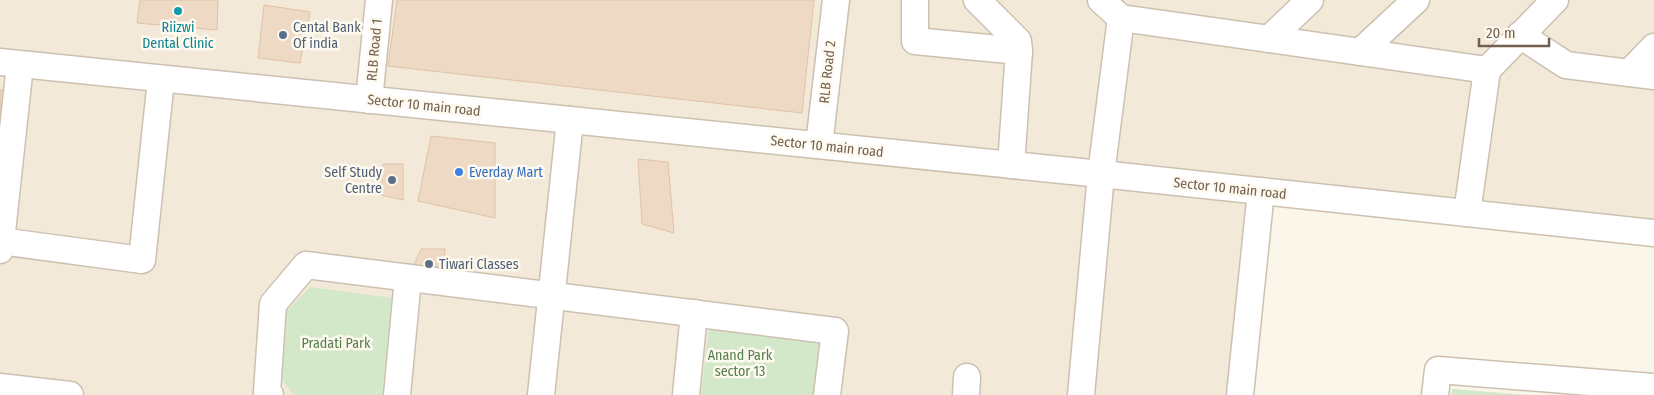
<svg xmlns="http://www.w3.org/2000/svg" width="1654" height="395" font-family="'Fira Sans Condensed',sans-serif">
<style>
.residential{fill:#f2e9d9}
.green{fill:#d2e8c9}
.building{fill:#eedac4;stroke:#e0c2a6}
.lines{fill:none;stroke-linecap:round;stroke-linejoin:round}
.minor-casing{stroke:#cdc0b1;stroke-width:29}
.minor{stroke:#fff;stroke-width:26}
.culture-dot{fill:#0f9aa8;stroke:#fefaf0;stroke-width:2}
.service-dot{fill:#5c6f8a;stroke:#fefaf0;stroke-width:2}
.shop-dot{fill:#3f7fe0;stroke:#fefaf0;stroke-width:2}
.labels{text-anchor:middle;stroke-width:5;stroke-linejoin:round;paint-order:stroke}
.culture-label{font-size:14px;fill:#0d838f;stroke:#fefaf0}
.service-label{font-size:14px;fill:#4e5e75;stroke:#fefaf0;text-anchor:start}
.street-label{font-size:14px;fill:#74604f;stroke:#fefaf0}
.shop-label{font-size:14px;fill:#366cbe;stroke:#fefaf0;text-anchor:start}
.park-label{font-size:14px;fill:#547e4b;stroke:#fefaf0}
</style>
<rect width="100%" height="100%" fill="#fbf6ea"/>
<path class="residential" d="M0,0H1654V233L1261,191L1240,395H0Z"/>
<g class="green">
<path d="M310,287L392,298L382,395H294L282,380L287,311Z"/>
<path d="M709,327L821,341L814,395H701Z"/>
<path d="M1452,389L1529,395H1451Z"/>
</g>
<g class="building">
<path d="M140,0H218L217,30L137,23Z"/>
<path d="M397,0H814L802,113L388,66Z"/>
<path d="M264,5L310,12L300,63L258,58Z"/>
<path d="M0,90H3L11,152L0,151Z"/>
<path d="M431,136L495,143V218L418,201Z"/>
<path d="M638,159L668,162L674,233L642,224Z"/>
<path d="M383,164H403V200L381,195Z"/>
<path d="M421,249H445L444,282L408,278Z"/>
</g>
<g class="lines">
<g class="minor-casing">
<g id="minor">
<path d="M915,0V41L1019,51"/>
<path d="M977,0L1018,41L1019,51L1011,165"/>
<path d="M1101,0L1121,18L1487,70"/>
<path d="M1520,35L1566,65L1654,76"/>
<path d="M1269,39L1310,0"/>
<path d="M1360,52L1416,0"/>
<path d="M0,62L1101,174L1654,233"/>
<path d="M1629,73L1654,47"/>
<path d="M369,100L379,0"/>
<path d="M819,145L836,0"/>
<path d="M1467,213L1487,70L1555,0"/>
<path d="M0,241L142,260L161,79"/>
<path d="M0,250L20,65"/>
<path d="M0,387L70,395"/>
<path d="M270,395L267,392L273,304L306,265L835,331L827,395"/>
<path d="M397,395L408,278"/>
<path d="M541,395L570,120"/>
<path d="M686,395L694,313"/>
<path d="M966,395L967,377"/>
<path d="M1081,395L1101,174L1121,18"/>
<path d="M1240,395L1261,191"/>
<path d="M1435,395L1438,370L1653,387"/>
</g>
</g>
<use href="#minor" class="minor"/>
</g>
<circle class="culture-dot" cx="178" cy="11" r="5"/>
<g class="service-dot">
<circle cx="283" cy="35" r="5"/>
<circle cx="392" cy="180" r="5"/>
<circle cx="429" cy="264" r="5"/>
</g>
<circle class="shop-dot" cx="459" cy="172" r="5"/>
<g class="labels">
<g class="culture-label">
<text x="178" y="32">Riizwi<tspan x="178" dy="16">Dental Clinic</tspan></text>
</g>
<g class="service-label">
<text x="293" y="32">Cental Bank<tspan x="293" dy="16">Of india</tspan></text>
<text x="382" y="177" text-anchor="end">Self Study<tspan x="382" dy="16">Centre</tspan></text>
<text x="439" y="269">Tiwari Classes</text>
</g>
<g class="street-label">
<text transform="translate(374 50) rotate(-85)" y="5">RLB Road 1</text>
<text transform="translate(827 72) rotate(-84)" y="5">RLB Road 2</text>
<text transform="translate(424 105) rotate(6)" y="5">Sector 10 main road</text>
<text transform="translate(827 146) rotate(6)" y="5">Sector 10 main road</text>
<text transform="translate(1230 188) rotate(6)" y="5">Sector 10 main road</text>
</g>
<g class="shop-label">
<text x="469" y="177">Everday Mart</text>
</g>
<g class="park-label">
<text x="336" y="348">Pradati Park</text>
<text x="740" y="360">Anand Park<tspan x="740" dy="16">sector 13</tspan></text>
</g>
</g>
<path d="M1479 38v8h70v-8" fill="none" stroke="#74604f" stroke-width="2.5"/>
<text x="1486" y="38" font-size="15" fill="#74604f" stroke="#fefaf0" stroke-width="4" paint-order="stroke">20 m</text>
</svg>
